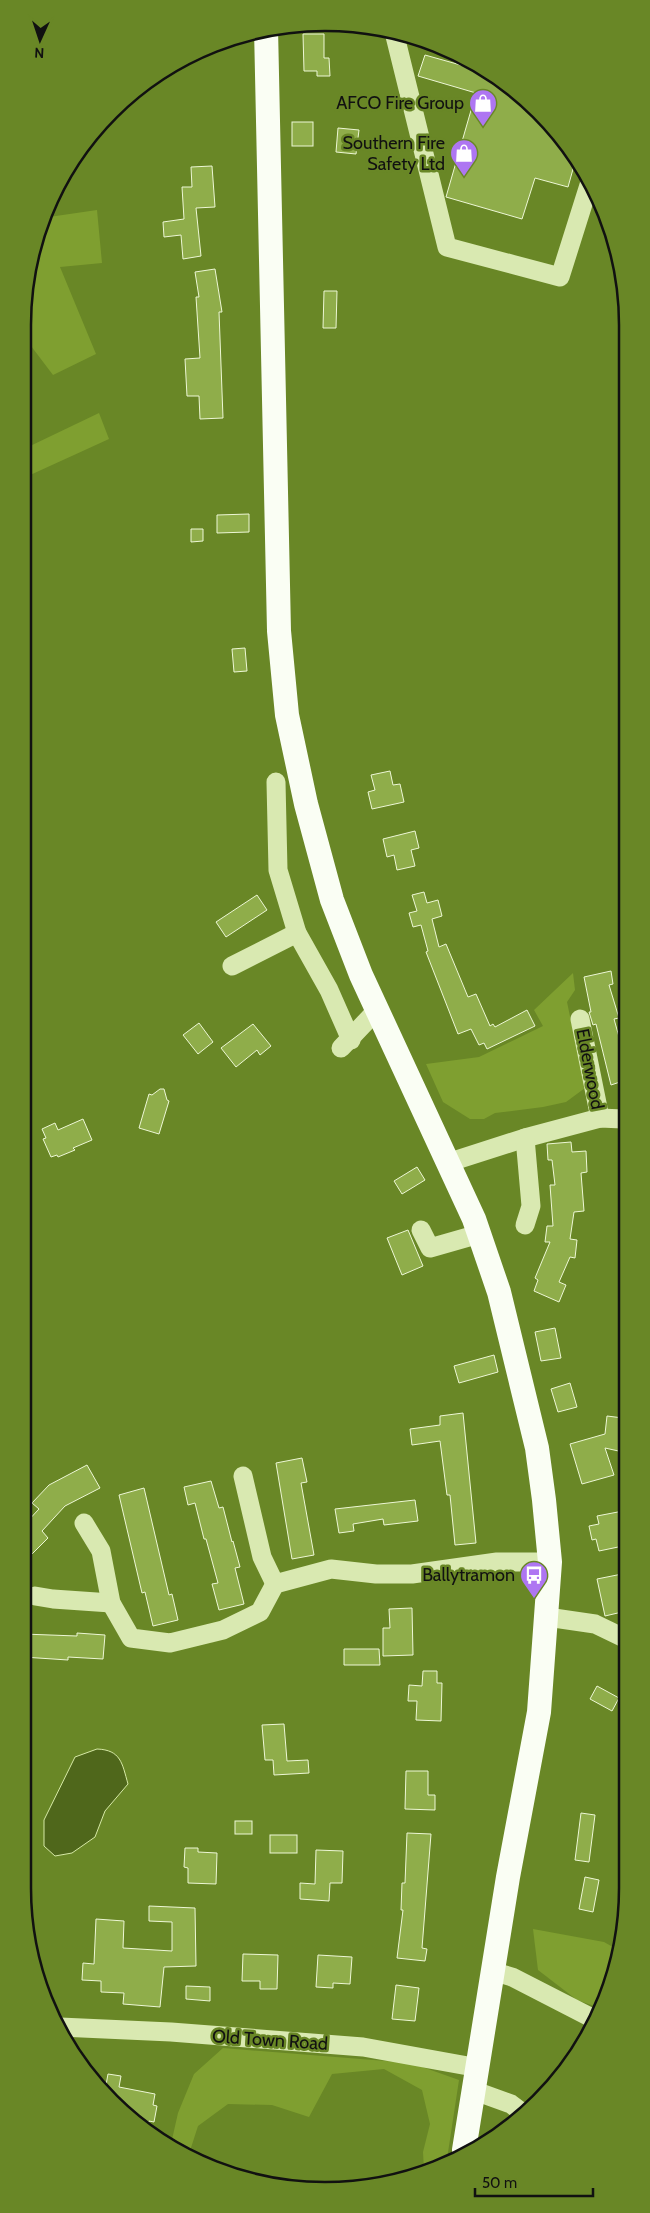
<svg xmlns="http://www.w3.org/2000/svg" width="650" height="2213" font-family="Cabin,sans-serif">
<style>
.green{fill:#7f9f30}
.water{fill:#4f671b;stroke:#d6e9a6}
.lines{fill:none;stroke-linecap:round;stroke-linejoin:round}
.stream{stroke:#d6e9a6;stroke-width:5}
.building{fill:#8fad4a;stroke:#edf7d5}
.minor{stroke:#d9e9b1;stroke-width:19}
.major{stroke:#fafef4;stroke-width:24}
.labels{text-anchor:middle;stroke-width:5;stroke-linejoin:round;paint-order:stroke}
.poi-label{font-size:18px;fill:#111;stroke:#698726;text-anchor:end}
.street-label{font-size:18px;fill:#111;stroke:#698726}
.rim{fill:none;stroke:#111;stroke-width:2.5}
</style>
<rect width="100%" height="100%" fill="#698726"/>
<g class="green">
<path d="M97,210L102,263L60,267L96,354L53,375L28,342V266L49,217Z"/>
<path d="M99,413L109,439L28,476V447Z"/>
<path d="M573,973L575,990L567,1002L585,1088L566,1102L543,1107L495,1113L484,1119H470L443,1102L426,1064L479,1057L543,1026L534,1010Z"/>
<path d="M533,1929L604,1942L620,1951L597,2007L577,2000L538,1970Z"/>
<path d="M223,2048L411,2063L459,2080L447,2159L424,2170L423,2152L430,2124L422,2090L384,2069L332,2074L309,2117L272,2105L228,2104L198,2126L188,2157L171,2144L178,2113L194,2074Z"/>
</g>
<path class="water" d="M97,1749C121,1750 122,1763 128,1784L105,1811L95,1837L72,1853L55,1856L44,1846V1820L75,1757Z"/>
<g class="lines">
<path class="stream" d="M23,1774V1765"/>
</g>
<g class="building">
<path d="M303,34H324V58H329L330,76H317V71H304Z"/>
<path d="M425,55L489,73L552,125L575,162L568,187L535,178L522,219L446,197L476,93L418,76Z"/>
<rect x="292" y="122" width="21" height="24"/>
<path d="M338,128L359,130L356,154L336,152Z"/>
<path d="M212,166L215,207L196,208L201,256L183,259L181,235L164,237L163,222L184,219L182,187H192L191,167Z"/>
<path d="M215,269L222,312H219L223,418L200,419L199,396H187L185,359L200,358L196,297H199L195,272Z"/>
<path d="M324,291H337L336,328H323Z"/>
<path d="M249,514V532L217,533V515Z"/>
<path d="M191,529H203V541L191,542Z"/>
<path d="M245,648L247,671L234,672L232,649Z"/>
<path d="M390,771L393,785L400,784L404,802L372,809L368,792L375,790L371,775Z"/>
<path d="M415,831L419,848L411,850L415,866L397,870L394,855L387,857L383,839Z"/>
<path d="M424,892L427,903L438,900L442,916L432,919L439,947L446,944L468,997L476,994L490,1026L493,1024L495,1027L527,1010L535,1026L487,1049L484,1043L479,1045L471,1029L458,1034L426,952L428,951L421,925L413,927L409,913L417,911L412,895Z"/>
<path d="M257,895L267,910L226,937L216,922Z"/>
<path d="M611,971L613,984L609,985L619,1018L614,1019L621,1044L623,1043V1081L611,1085L596,1024L593,1025L589,1012H591L584,977Z"/>
<path d="M199,1023L213,1042L198,1054L183,1035Z"/>
<path d="M253,1024L271,1046L260,1055L257,1050L236,1067L221,1048Z"/>
<path d="M160,1089H164L167,1100L169,1101L159,1134L139,1128L149,1094L152,1095Z"/>
<path d="M83,1119L92,1140L73,1148L75,1150L58,1157L57,1155L51,1157L43,1139L46,1138L42,1129L55,1123L58,1130Z"/>
<path d="M571,1142L572,1152L586,1151L587,1172L581,1173L584,1211L574,1212L570,1239L577,1240L575,1258L570,1257L559,1282L566,1285L559,1302L534,1291L538,1280L535,1278L550,1242H545L547,1226H553L550,1185H555L552,1160H548L547,1144Z"/>
<path d="M417,1167L425,1180L402,1194L394,1181Z"/>
<path d="M408,1230L423,1266L402,1275L387,1238Z"/>
<path d="M555,1328L561,1358L541,1361L535,1332Z"/>
<path d="M494,1355L498,1372L459,1383L454,1366Z"/>
<path d="M570,1383L577,1407L558,1412L551,1389Z"/>
<path d="M463,1413L476,1543L455,1545L450,1495H447L440,1441L412,1445L410,1429L440,1425V1416Z"/>
<path d="M607,1416L623,1418V1452L605,1448L614,1475L582,1484L570,1444L605,1434Z"/>
<path d="M302,1458L307,1482L301,1483L314,1555L292,1559L276,1463Z"/>
<path d="M87,1465L100,1488L65,1506L42,1531L48,1538L30,1556L24,1550V1525L39,1509L32,1503L49,1485Z"/>
<path d="M211,1481L219,1508L223,1507L232,1542L233,1541L240,1567L235,1568L244,1604L219,1610L212,1584L218,1583L206,1539H204L195,1503L188,1505L184,1487Z"/>
<path d="M144,1488L169,1595L172,1594L178,1620L153,1626L145,1592L142,1593L119,1495Z"/>
<path d="M415,1500L418,1521L384,1525L383,1519L353,1524L354,1531L339,1533L335,1509Z"/>
<path d="M623,1511V1546L599,1551L596,1539L592,1540L589,1526L599,1524L597,1516Z"/>
<path d="M622,1574V1612L605,1616L597,1579Z"/>
<path d="M412,1608L413,1655L383,1656V1628H390L389,1609Z"/>
<path d="M77,1633L105,1635L103,1659L68,1657V1660L23,1657V1634L77,1636Z"/>
<path d="M344,1649H379L380,1665H344Z"/>
<path d="M423,1671H437V1683H442L441,1721L416,1720L417,1701H408L409,1685L422,1686Z"/>
<path d="M597,1686L619,1698L612,1711L590,1699Z"/>
<path d="M284,1724L287,1761L308,1760L309,1773L274,1775L273,1760H265L262,1725Z"/>
<path d="M406,1771H428V1795H435V1810L405,1809Z"/>
<path d="M581,1813L595,1815L589,1862L575,1860Z"/>
<rect x="235" y="1821" width="17" height="13"/>
<path d="M407,1833L431,1834L422,1948L427,1949L425,1961L397,1958L403,1910H401L402,1883H405Z"/>
<rect x="270" y="1835" width="27" height="18"/>
<path d="M185,1848H198V1852L217,1853L216,1884L188,1883V1868L184,1867Z"/>
<path d="M316,1850L343,1851L342,1883H330L329,1901L300,1899V1883L315,1884Z"/>
<path d="M585,1877L599,1880L593,1912L579,1909Z"/>
<path d="M149,1906L195,1908L196,1966L164,1967L160,2007L123,2004L124,1993L101,1992V1981L82,1980L83,1963L94,1964L96,1919L124,1921L123,1948L172,1951V1922L149,1921Z"/>
<path d="M243,1954L278,1955L277,1989H260V1981H242Z"/>
<path d="M318,1955L352,1957L350,1984L333,1983V1988L316,1987Z"/>
<path d="M396,1985L419,1988L415,2021L392,2019Z"/>
<path d="M186,1986L210,1987V2001L186,1999Z"/>
<path d="M108,2074L121,2076L119,2087L155,2094L153,2105L157,2106L154,2122L149,2121L148,2126L98,2088L95,2082L106,2085Z"/>
</g>
<g class="lines">
<g class="minor">
<path d="M394,32L447,247L560,277L589,185"/>
<path d="M276,782L278,870L297,933L329,990L351,1040"/>
<path d="M232,966L297,933"/>
<path d="M580,1019L600,1118"/>
<path d="M341,1048L377,1010"/>
<path d="M447,1163L525,1138L600,1118L623,1119"/>
<path d="M525,1225L531,1206L525,1138"/>
<path d="M421,1230L430,1248L479,1234"/>
<path d="M243,1476L262,1557L275,1584"/>
<path d="M84,1523L101,1551L111,1603L131,1638L170,1643L223,1630L260,1612L275,1584L331,1569L376,1574H412L497,1562H550"/>
<path d="M35,1596L53,1599L111,1603"/>
<path d="M547,1617L595,1624L622,1637"/>
<path d="M495,1972L512,1977L592,2018"/>
<path d="M60,2027L171,2032L363,2047L479,2068"/>
<path d="M475,2091L511,2104L523,2113"/>
</g>
<path class="major" d="M266,28L279,631L287,715L306,804L332,900L361,975L474,1219L499,1292L537,1448L544,1500L550,1562L539,1712L508,1877L464,2150"/>
</g>
<defs>
<g id="shop-pin" transform="scale(1.4375)"><path d="M0 17L-7.5 6A9.5 9.5 0 1 1 7.5 6Z" fill="#ae76f2" stroke="#698726"/><path d="M-5-2.5h2.3a2.7 3.5 0 0 1 5.4 0H5L5.5 6h-11ZM-1.5-2.5h3a1.5 2.3 0 0 0-3 0Z" fill="#fff"/></g>
<g id="bus-pin" transform="scale(1.4375)"><path d="M0 17L-7.5 6A9.5 9.5 0 1 1 7.5 6Z" fill="#ae76f2" stroke="#698726"/><path d="M-5-6H5V4H4V6H2V4H-2V6H-4V4H-5ZM-3.5-4V0h7V-4ZM-3.5 1.2v1.5H-2V1.2ZM2 1.2v1.5H3.5V1.2Z" fill="#fff"/></g>
</defs>
<g fill-rule="evenodd">
<use href="#shop-pin" x="483" y="103"/>
<use href="#shop-pin" x="464" y="153"/>
<use href="#bus-pin" x="534" y="1575"/>
</g>
<g class="labels">
<g class="poi-label">
<text x="464" y="109">AFCO Fire Group</text>
<text x="445" y="149">Southern Fire<tspan x="445" dy="21">Safety Ltd</tspan></text>
<text x="515" y="1581">Ballytramon</text>
</g>
<g class="street-label">
<text transform="translate(590 1069) rotate(79)" y="6">Elderwood</text>
<text transform="translate(270 2040) rotate(4)" y="6">Old Town Road</text>
</g>
</g>
<path d="M0 0H650V2213H0ZM325 31H325A294 294 0 0 1 619 325V1888A294 294 0 0 1 325 2182H325A294 294 0 0 1 31 1888V325A294 294 0 0 1 325 31Z" fill="#698726" fill-rule="evenodd"/>
<path class="rim" d="M325 31H325A294 294 0 0 1 619 325V1888A294 294 0 0 1 325 2182H325A294 294 0 0 1 31 1888V325A294 294 0 0 1 325 31Z"/>
<g transform="translate(40 40) rotate(183)" stroke="#698726" stroke-width="4" paint-order="stroke">
<path d="M0-4L9 19L0 12L-9 19Z" fill="#111111"/>
<text y="-8" font-size="14" font-weight="bold" text-anchor="middle" fill="#111111">N</text>
</g>
<path d="M475 2188v8h118v-8" fill="none" stroke="#111111" stroke-width="2.5"/>
<text x="482" y="2188" font-size="15" fill="#111111" stroke="#698726" stroke-width="4" paint-order="stroke">50 m</text>
</svg>
